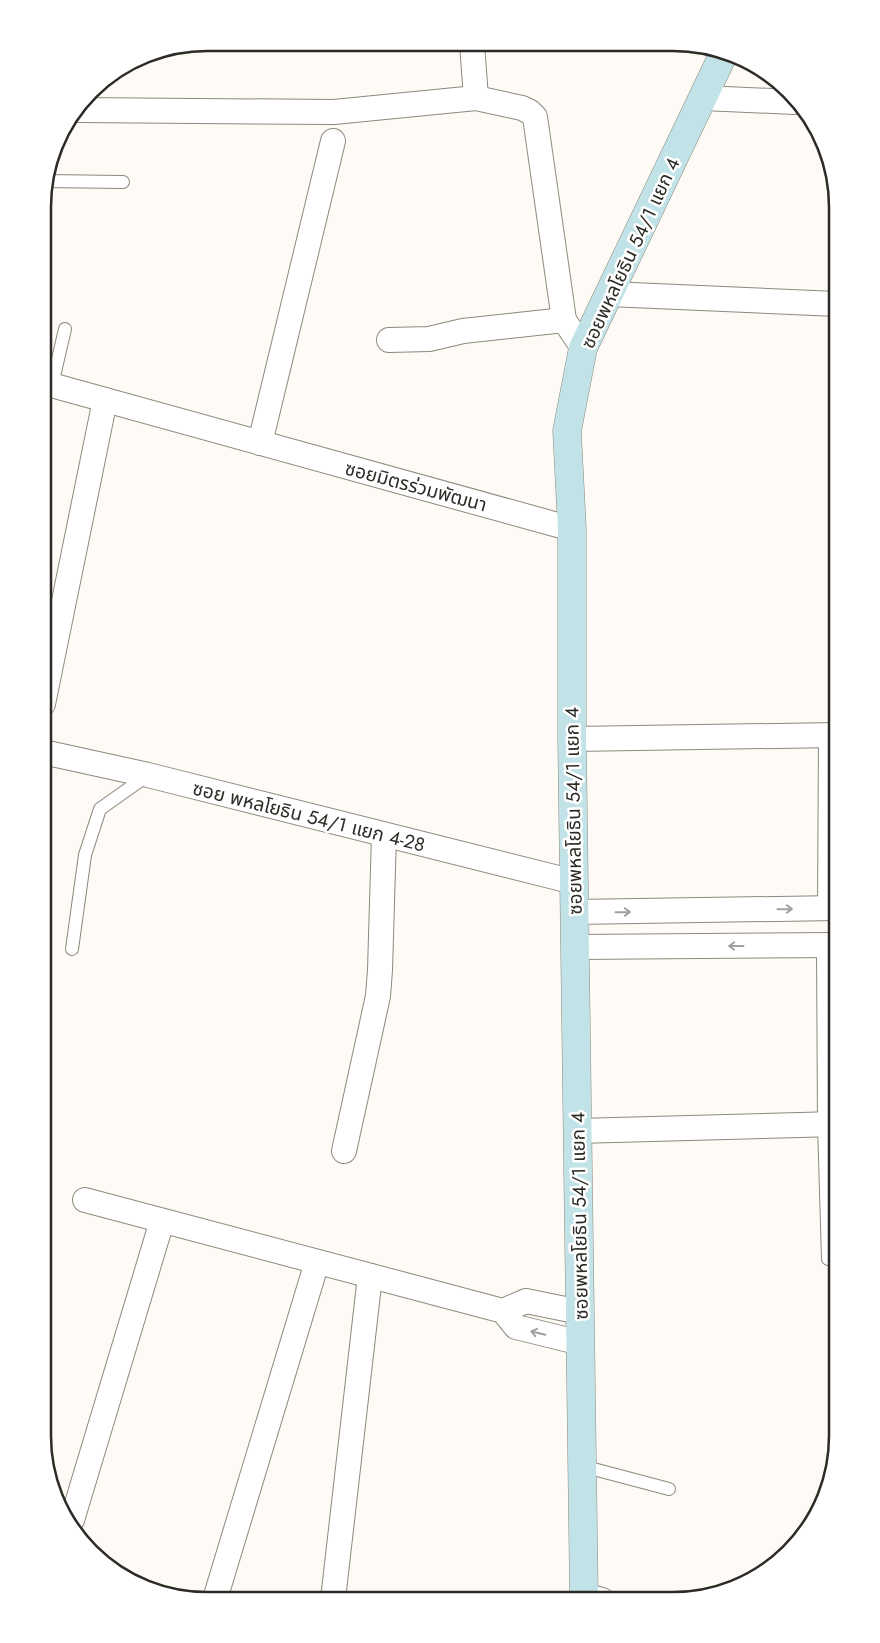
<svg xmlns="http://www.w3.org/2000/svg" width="880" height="1643" font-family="Jost,'Noto Sans Thai',sans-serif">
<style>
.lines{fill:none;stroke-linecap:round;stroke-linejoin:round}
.lane-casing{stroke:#8e887d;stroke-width:14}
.street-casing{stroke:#8e887d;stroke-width:26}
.secondary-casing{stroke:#8e887d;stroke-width:29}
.lane{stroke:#fff;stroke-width:12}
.street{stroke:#fff;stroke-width:24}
.secondary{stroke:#c1e2e6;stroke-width:28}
.oneway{stroke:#a0a09d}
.labels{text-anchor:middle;stroke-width:5;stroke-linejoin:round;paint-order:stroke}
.street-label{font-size:19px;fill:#2d2b26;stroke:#fff}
.rim{fill:none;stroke:#2d2b26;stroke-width:2.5}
</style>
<rect width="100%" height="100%" fill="#fefbf6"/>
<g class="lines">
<g class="lane-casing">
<g id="lane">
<path d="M45,181L123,182"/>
<path d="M52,385L65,329"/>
<path d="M824,908L825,735"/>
<path d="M823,945L824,1124L828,1259"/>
<path d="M72,949L85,855L100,809L148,775"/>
<path d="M582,1466L669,1489"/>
</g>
</g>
<g class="street-casing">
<g id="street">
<path d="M472,44L476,98"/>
<path d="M703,98L794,102"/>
<path d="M78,110L334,112L476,98L522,108L530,112L535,117L564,320L583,348"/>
<path d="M609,294L837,304"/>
<path d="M389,340L429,339L463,331L564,320"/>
<path d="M44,383L572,529"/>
<path d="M260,443L333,141"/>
<path d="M43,704L105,400"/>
<path d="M572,739L837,735"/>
<path d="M43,752L148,775L574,882"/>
<path d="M574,912L837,908"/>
<path d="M575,947L837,945"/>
<path d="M577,1131L837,1124"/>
<path d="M344,1151L378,996L380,970L384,835"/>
<path d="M85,1200L503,1311L516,1327L581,1343"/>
<path d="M503,1311L526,1301L580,1312"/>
<path d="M72,1520L162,1221"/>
<path d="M584,1595L602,1600"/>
<path d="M215,1599L317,1262"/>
<path d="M333,1599L370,1276"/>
</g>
</g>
<g class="secondary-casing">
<path id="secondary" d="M584,1600L572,739V529L567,431L583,348L723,55"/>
</g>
<use href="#lane" class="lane"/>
<use href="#street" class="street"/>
<use href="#secondary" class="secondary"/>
</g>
<defs><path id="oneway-shaft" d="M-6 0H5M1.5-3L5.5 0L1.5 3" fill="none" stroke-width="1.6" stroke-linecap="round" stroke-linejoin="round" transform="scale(1.25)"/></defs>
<g class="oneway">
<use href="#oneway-shaft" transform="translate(785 909) rotate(-1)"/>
<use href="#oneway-shaft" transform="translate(623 912) rotate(-1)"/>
<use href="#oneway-shaft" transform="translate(736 946) rotate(180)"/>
<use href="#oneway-shaft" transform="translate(538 1333) rotate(-166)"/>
</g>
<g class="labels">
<g class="street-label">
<text transform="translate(630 253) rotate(-65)" y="7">ซอยพหลโยธิน 54/1 แยก 4</text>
<text transform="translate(416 486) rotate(15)" y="7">ซอยมิตรร่วมพัฒนา</text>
<text transform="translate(573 811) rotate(-91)" y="7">ซอยพหลโยธิน 54/1 แยก 4</text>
<text transform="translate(309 816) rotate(14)" y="7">ซอย พหลโยธิน 54/1 แยก 4-28</text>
<text transform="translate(579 1216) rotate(-91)" y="7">ซอยพหลโยธิน 54/1 แยก 4</text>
</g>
</g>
<path d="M0 0H880V1643H0ZM207 51H673A156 156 0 0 1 829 207V1436A156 156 0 0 1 673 1592H207A156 156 0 0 1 51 1436V207A156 156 0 0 1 207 51Z" fill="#fff" fill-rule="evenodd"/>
<path class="rim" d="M207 51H673A156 156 0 0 1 829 207V1436A156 156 0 0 1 673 1592H207A156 156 0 0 1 51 1436V207A156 156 0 0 1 207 51Z"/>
</svg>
